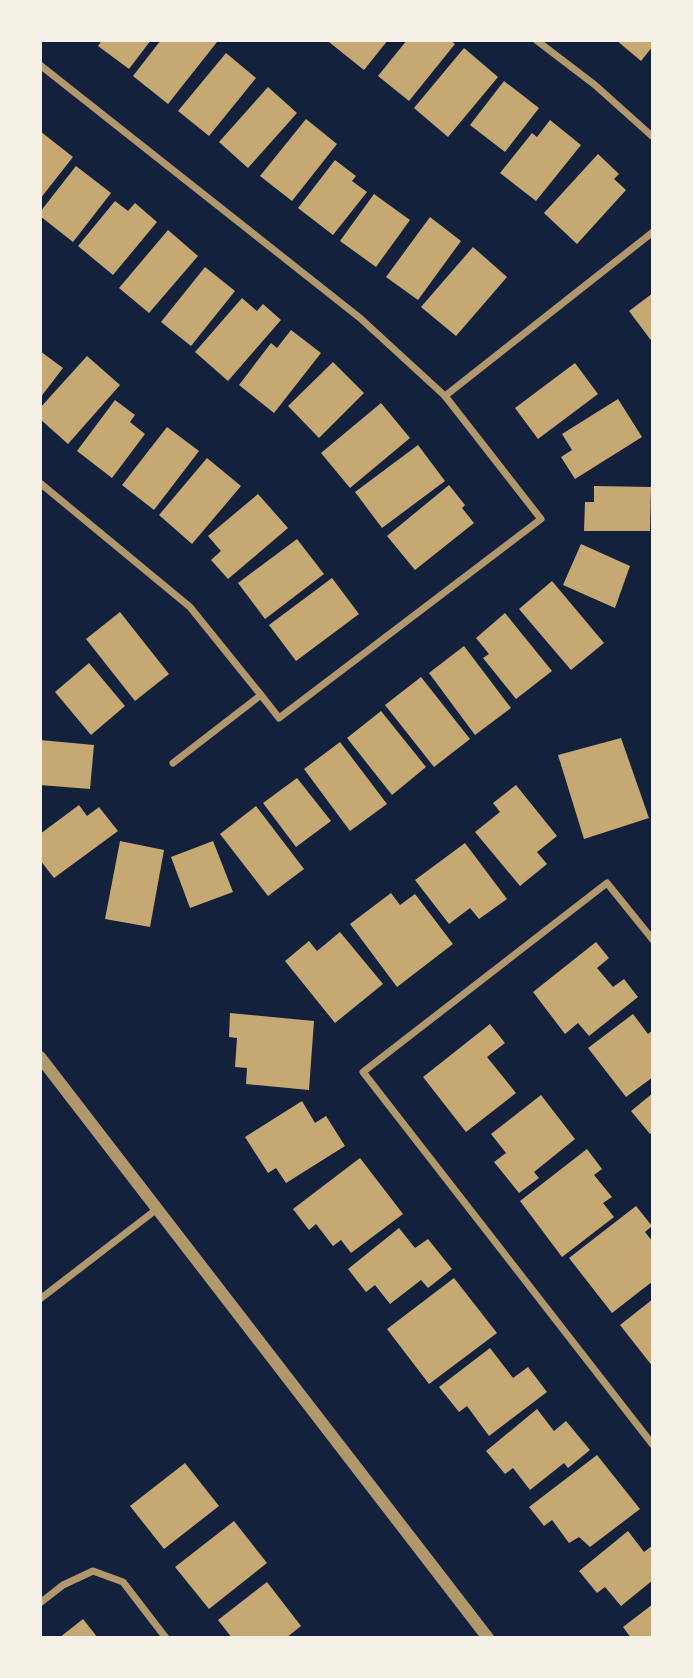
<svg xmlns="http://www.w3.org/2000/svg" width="693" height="1678" font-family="'Source Serif 4',serif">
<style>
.building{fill:#c6a872}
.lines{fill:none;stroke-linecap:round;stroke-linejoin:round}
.minor{stroke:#b1986c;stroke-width:7}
.tertiary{stroke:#b1986c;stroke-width:12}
</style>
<rect width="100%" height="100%" fill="#14213d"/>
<g class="building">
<path d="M102,40H151L129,69L98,46Z"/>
<path d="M161,40L217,42L168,104L133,76Z"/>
<path d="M331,40H388L364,70L329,42Z"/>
<path d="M407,40H450L455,44L409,101L378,76Z"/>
<path d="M616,40H653V46L641,61Z"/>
<path d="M464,48L498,77L448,137L414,108Z"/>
<path d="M226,53L256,78L209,136L178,111Z"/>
<path d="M504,81L539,108L505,152L470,125Z"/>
<path d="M268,87L297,113L248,168L219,142Z"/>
<path d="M306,119L337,144L292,201L260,176Z"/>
<path d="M550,120L581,145L536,201L500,173L532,133L537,137Z"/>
<path d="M40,131L73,157L40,199Z"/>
<path d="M598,154L619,174L614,179L626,190L577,244L544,213Z"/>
<path d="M335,160L356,176L352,181L367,192L333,235L298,208Z"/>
<path d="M76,166L111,193L73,242L40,216V212Z"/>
<path d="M374,194L410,220L376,267L340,241Z"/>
<path d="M115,201L128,211L135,203L157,222L113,275L78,246Z"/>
<path d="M430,217L461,241L418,300L386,277Z"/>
<path d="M168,230L198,256L149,313L119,288Z"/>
<path d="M473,247L507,277L456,336L421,307Z"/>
<path d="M205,267L235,291L191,346L161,322Z"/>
<path d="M653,293V343L629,311Z"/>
<path d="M242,298L257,311L263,304L281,320L228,381L195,352Z"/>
<path d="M291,330L321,353L274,413L239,385L271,343L277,348Z"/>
<path d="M40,351L63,368L40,398Z"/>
<path d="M87,356L120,385L68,444L40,419V408Z"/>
<path d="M333,362L364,393L319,438L288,406Z"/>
<path d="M575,363L598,394L538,439L515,408Z"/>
<path d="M618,399L642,437L575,479L561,457L572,450L562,434Z"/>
<path d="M115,400L135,415L130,422L145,434L112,478L77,451Z"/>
<path d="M381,403L410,438L350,488L321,453Z"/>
<path d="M167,427L199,451L154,510L122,485Z"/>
<path d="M418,445L445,481L382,528L355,492Z"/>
<path d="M207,458L241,486L192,544L159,515Z"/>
<path d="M449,485L465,505L462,508L474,523L415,570L387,536Z"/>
<path d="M594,486L651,487L650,531H584L585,502H594Z"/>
<path d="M258,494L288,528L228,579L211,560L221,551L208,536Z"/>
<path d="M297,539L324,574L265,619L238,583Z"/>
<path d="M581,544L630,566L615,608L563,585Z"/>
<path d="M332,578L359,614L296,661L269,625Z"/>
<path d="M552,581L604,643L571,670L519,609Z"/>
<path d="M120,612L169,674L135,701L86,639Z"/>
<path d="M505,613L552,671L516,699L483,658L489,654L476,638Z"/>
<path d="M464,646L511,708L475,735L429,673Z"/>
<path d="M89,663L125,706L91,735L55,692Z"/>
<path d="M421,677L470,739L434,767L385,705Z"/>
<path d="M381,711L426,767L392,795L347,738Z"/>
<path d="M621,738L649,818L584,839L558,755Z"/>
<path d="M40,740L94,745L90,789L40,785Z"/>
<path d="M340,742L387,804L350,831L304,769Z"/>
<path d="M297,778L331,821L296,847L263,803Z"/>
<path d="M516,785L557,836L537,852L547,864L520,886L475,832L500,812L493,803Z"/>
<path d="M79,805L87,816L99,807L118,831L54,878L40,860V834Z"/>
<path d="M256,806L304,869L268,896L220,834Z"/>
<path d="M120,841L164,850L150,927L105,919Z"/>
<path d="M213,841L233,892L190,908L171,857Z"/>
<path d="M465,843L507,899L479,919L470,908L449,924L415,880Z"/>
<path d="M391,893L400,905L415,894L453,944L397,987L350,924Z"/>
<path d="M340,932L383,984L335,1023L285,961L309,941L317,951Z"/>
<path d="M596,942L609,958L597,968L613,987L624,979L638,997L589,1036L578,1023L565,1034L533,992Z"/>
<path d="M230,1013L314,1021L309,1090L246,1084L247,1068L235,1067L237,1038L229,1037Z"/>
<path d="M633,1014L648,1034L653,1030V1077L626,1097L588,1048Z"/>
<path d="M490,1024L505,1043L487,1057L516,1093L466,1132L423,1077Z"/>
<path d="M653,1093V1132L650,1134L631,1111Z"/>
<path d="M541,1095L575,1139L534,1172L539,1178L519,1193L494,1162L506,1153L491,1134Z"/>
<path d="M302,1101L315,1123L326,1116L345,1146L286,1183L276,1168L268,1173L245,1137Z"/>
<path d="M587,1149L602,1169L594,1175L612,1197L603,1203L614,1217L562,1257L520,1201Z"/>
<path d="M360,1158L403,1214L351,1253L341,1240L333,1246L316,1224L309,1230L293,1209Z"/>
<path d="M636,1206L652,1226L645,1232L653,1242V1281L612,1313L569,1258Z"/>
<path d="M399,1228L415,1248L428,1239L452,1269L428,1288L421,1280L390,1304L375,1285L366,1292L348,1269Z"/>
<path d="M454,1278L497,1333L429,1384L387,1329Z"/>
<path d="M653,1299V1367L620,1325Z"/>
<path d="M490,1348L513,1378L528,1367L547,1392L489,1436L467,1406L459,1412L439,1387Z"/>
<path d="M537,1409L554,1431L566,1421L590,1450L568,1468L564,1463L530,1490L513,1468L505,1474L486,1451Z"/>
<path d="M597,1455L640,1509L590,1547L579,1537L569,1543L552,1520L544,1526L529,1507Z"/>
<path d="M185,1463L219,1506L164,1549L130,1506Z"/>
<path d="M234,1521L267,1563L209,1609L175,1567Z"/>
<path d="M628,1531L644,1552L653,1545V1580L621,1606L605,1587L597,1593L579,1571Z"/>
<path d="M267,1582L301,1626L286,1638H232L218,1620Z"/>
<path d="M653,1604V1638H631L623,1627Z"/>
<path d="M83,1619L98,1638H59Z"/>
</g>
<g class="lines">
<g class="minor">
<path d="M536,40L595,85L653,137"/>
<path d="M40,65L360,318L445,396L541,519L279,718L261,695L173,763"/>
<path d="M445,396L653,232"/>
<path d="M40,483L190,607L261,695"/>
<path d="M653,940L607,883L363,1072L653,1445"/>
<path d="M40,1299L157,1209"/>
<path d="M40,1603L63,1585L93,1571L123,1582L166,1638"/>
</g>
<path class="tertiary" d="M40,1057L488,1638"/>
</g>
<rect width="693" height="1678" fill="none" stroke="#f6f1e7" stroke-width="84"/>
</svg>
